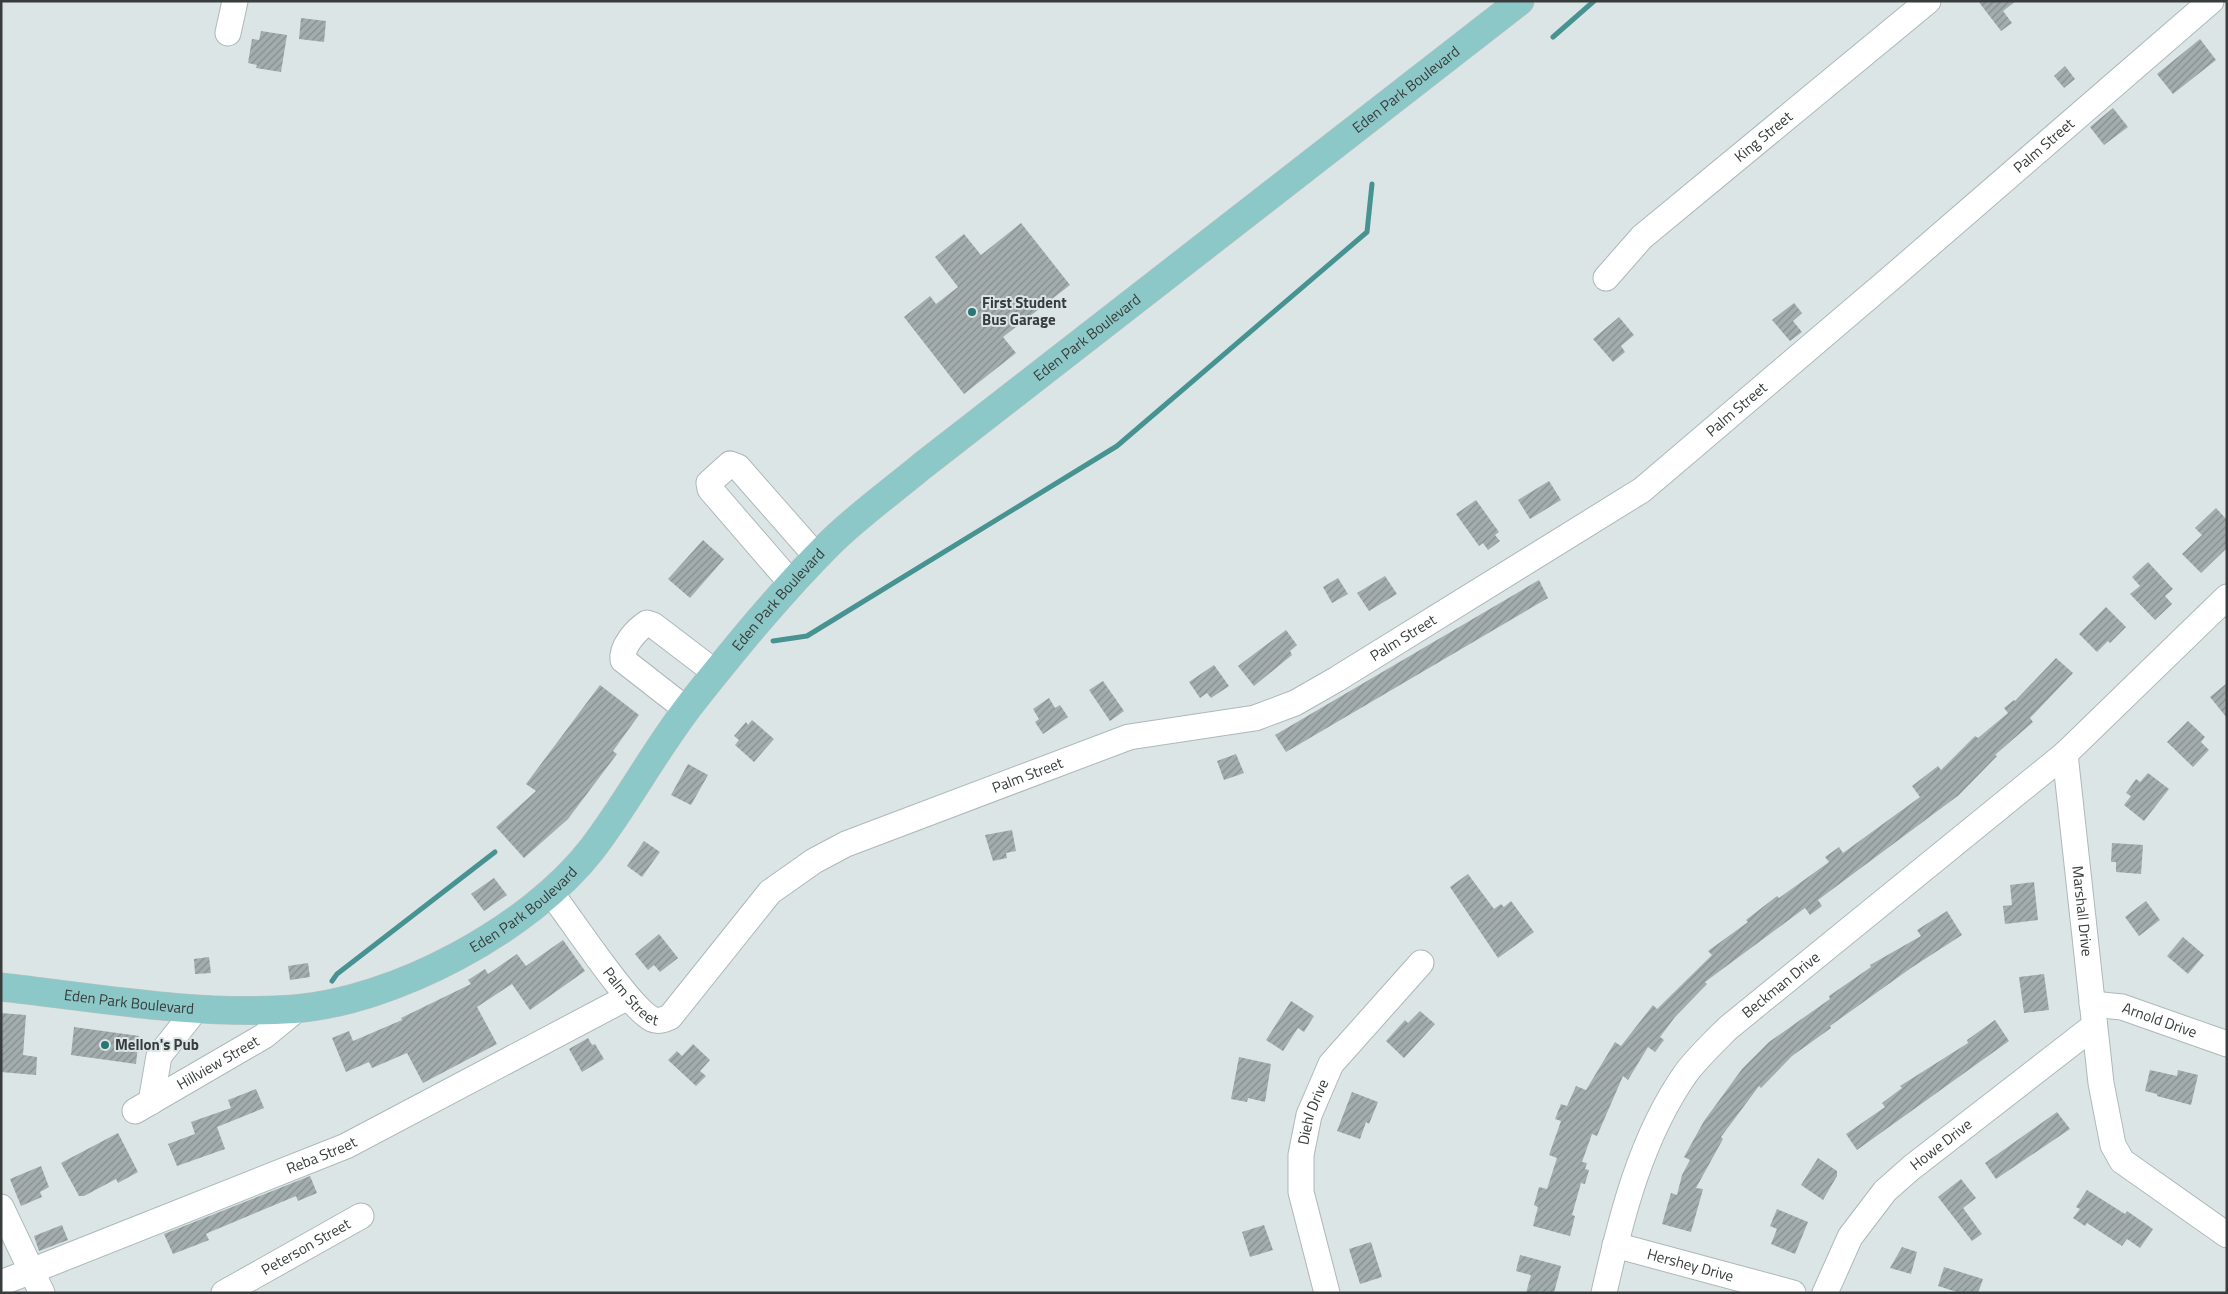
<svg xmlns="http://www.w3.org/2000/svg" width="2228" height="1294" font-family="'Titillium Web',sans-serif">
<style>
.lines{fill:none;stroke-linecap:round;stroke-linejoin:round}
.stream{stroke:#479391;stroke-width:5}
.building{fill:url(#building-hatch)}
.minor-casing{stroke:#aeb8b8;stroke-width:27}
.major-casing{stroke:#bfc1c1;stroke-width:29}
.minor{stroke:#fff;stroke-width:25}
.major{stroke:#8cc8c7;stroke-width:28}
.poi-dot{fill:#2b7574;stroke:#dbe5e5;stroke-width:2}
.labels{text-anchor:middle;stroke-width:4;stroke-linejoin:round;paint-order:stroke}
.street-label{font-size:15px;fill:#383c3c;stroke:#dbe5e5}
.poi-label{font-size:15px;font-weight:bold;fill:#383c3c;stroke:#dbe5e5;text-anchor:start}
</style>
<defs>
<pattern id="building-hatch" width="6" height="6" patternUnits="userSpaceOnUse" patternTransform="scale(1.25)"><rect width="6" height="6" fill="#a3adad"/><path d="M-1 1l2-2M0 6l6-6M5 7l2-2" fill="none" stroke="#868e8e"/></pattern>
</defs>
<rect width="100%" height="100%" fill="#dbe5e5"/>
<g class="lines">
<g class="stream">
<path d="M1553,37L1594,1"/>
<path d="M773,641L807,636L1117,446L1367,232L1372,184"/>
<path d="M332,981L337,974L495,852"/>
</g>
</g>
<g class="building">
<path d="M1978,1H2016L2003,11L2012,23L2001,31Z"/>
<path d="M301,18L326,21L324,42L299,39Z"/>
<path d="M261,31L287,35L281,72L256,68L257,65L248,63L252,39L259,40Z"/>
<path d="M2200,39L2216,60L2173,94L2157,74Z"/>
<path d="M2065,66L2075,79L2064,88L2054,76Z"/>
<path d="M2113,108L2128,127L2104,145L2090,127Z"/>
<path d="M1021,223L1070,285L1003,337L1016,353L964,394L904,317L930,296L936,304L958,287L935,257L964,234L981,255Z"/>
<path d="M1794,303L1802,313L1793,321L1802,332L1790,341L1772,320Z"/>
<path d="M1619,317L1634,335L1621,346L1625,352L1613,362L1593,339Z"/>
<path d="M1549,481L1561,500L1530,519L1518,500Z"/>
<path d="M1476,500L1499,532L1495,535L1500,541L1488,550L1483,543L1479,546L1456,514Z"/>
<path d="M2216,508L2227,520V548L2201,573L2182,554L2202,535L2195,528Z"/>
<path d="M703,540L724,559L690,598L668,579Z"/>
<path d="M2148,562L2173,589L2165,596L2172,604L2155,620L2130,594L2140,586L2132,577Z"/>
<path d="M1385,576L1397,594L1369,611L1357,593Z"/>
<path d="M1338,578L1348,594L1332,603L1323,587Z"/>
<path d="M1539,580L1548,598L1286,752L1275,735Z"/>
<path d="M2106,607L2126,627L2110,643L2108,641L2097,652L2079,634Z"/>
<path d="M1286,630L1297,645L1290,651L1292,655L1254,686L1238,666Z"/>
<path d="M2056,658L2073,673L2030,718L2033,722L1995,755L1997,756L1959,795L1818,900L1822,906L1810,915L1805,908L1705,982L1707,984L1675,1017L1660,1037L1664,1040L1655,1052L1648,1047L1628,1080L1623,1076L1597,1136L1592,1134L1582,1162L1587,1163L1585,1169L1589,1170L1585,1184L1581,1183L1572,1215L1575,1216L1570,1236L1533,1226L1538,1207L1534,1205L1539,1187L1547,1189L1557,1158L1549,1155L1561,1121L1555,1119L1561,1104L1567,1106L1576,1086L1586,1090L1615,1042L1621,1046L1653,1005L1657,1009L1712,955L1708,951L1748,922L1746,920L1777,896L1779,898L1829,862L1825,857L1839,847L1843,853L1920,797L1912,786L1938,766L1941,770L1975,736L1978,738L2008,713L2004,708L2014,700L2015,701Z"/>
<path d="M1214,665L1229,686L1211,698L1207,693L1200,698L1189,682Z"/>
<path d="M1103,681L1124,711L1110,721L1089,690Z"/>
<path d="M2227,683V718L2210,697Z"/>
<path d="M600,685L639,715L613,751L617,754L568,819L524,858L496,827L536,791L526,784Z"/>
<path d="M1049,698L1055,708L1060,705L1068,717L1043,734L1035,722L1039,719L1033,709Z"/>
<path d="M752,720L774,739L754,762L735,745L739,740L734,736L746,722L748,725Z"/>
<path d="M2188,721L2205,737L2201,742L2209,750L2193,767L2167,742Z"/>
<path d="M1236,754L1244,773L1224,780L1217,761Z"/>
<path d="M688,764L708,775L691,805L671,795Z"/>
<path d="M2148,773L2169,789L2144,821L2124,805L2131,796L2126,793L2136,779L2140,782Z"/>
<path d="M1012,830L1016,851L1006,853L1007,858L993,861L985,835Z"/>
<path d="M644,841L660,852L642,877L627,866Z"/>
<path d="M2112,843L2143,845L2141,874L2116,872V862H2111Z"/>
<path d="M1468,874L1494,909L1501,904L1504,907L1511,901L1534,932L1498,958L1450,887Z"/>
<path d="M494,878L507,895L484,911L471,894Z"/>
<path d="M2034,882L2038,920L2005,924L2003,906L2012,905L2010,885Z"/>
<path d="M2146,901L2160,920L2139,936L2125,917Z"/>
<path d="M1947,911L1962,935L1911,968L1830,1026L1831,1028L1792,1056L1761,1088L1759,1086L1721,1137L1723,1139L1696,1188L1703,1189L1691,1232L1662,1224L1671,1193L1677,1195L1682,1175L1690,1160L1684,1157L1704,1121L1742,1069L1769,1042L1830,999L1829,996L1871,967L1870,965L1921,936L1917,930Z"/>
<path d="M659,934L678,958L660,972L654,965L648,970L635,954Z"/>
<path d="M2183,937L2204,955L2188,974L2167,956Z"/>
<path d="M563,940L585,971L530,1010L512,984L477,1007L497,1044L423,1083L407,1053L372,1068L369,1062L346,1072L332,1038L349,1031L353,1041L402,1020L401,1018L471,984L468,980L485,969L488,974L517,954L526,966Z"/>
<path d="M209,957L211,973L195,974L194,959Z"/>
<path d="M308,963L310,977L290,980L288,966Z"/>
<path d="M2044,974L2049,1010L2024,1013L2019,977Z"/>
<path d="M1291,1001L1314,1016L1304,1032L1298,1028L1283,1051L1266,1040Z"/>
<path d="M1420,1011L1435,1024L1404,1058L1386,1041L1405,1020L1408,1023Z"/>
<path d="M1,1013L26,1015L23,1055L37,1057L36,1075L1,1072Z"/>
<path d="M1995,1020L2009,1041L1857,1150L1846,1134L1885,1107L1882,1103L1902,1088L1900,1086L1968,1043L1967,1040Z"/>
<path d="M74,1027L139,1036L136,1064L71,1055Z"/>
<path d="M588,1038L592,1045L595,1044L604,1059L582,1072L569,1049Z"/>
<path d="M693,1044L710,1060L700,1071L706,1076L696,1086L668,1060L677,1051L682,1056Z"/>
<path d="M1239,1057L1271,1064L1265,1102L1248,1098L1247,1102L1231,1099Z"/>
<path d="M2150,1070L2177,1076L2178,1070L2198,1075L2191,1105L2157,1096V1094L2145,1091Z"/>
<path d="M256,1089L264,1108L217,1127L225,1149L177,1166L168,1144L195,1134L191,1122L231,1108L228,1100Z"/>
<path d="M1352,1092L1378,1102L1369,1124L1366,1122L1360,1139L1337,1131Z"/>
<path d="M2057,1112L2070,1129L1996,1179L1985,1163Z"/>
<path d="M118,1133L138,1172L118,1183L116,1179L84,1196H79L61,1163Z"/>
<path d="M1818,1158L1837,1171V1176L1823,1200L1801,1185Z"/>
<path d="M41,1166L49,1187L40,1192L42,1197L21,1206L10,1179Z"/>
<path d="M310,1176L317,1193L298,1201L296,1196L210,1232L206,1234L209,1240L173,1254L164,1234Z"/>
<path d="M1961,1179L1976,1198L1963,1208L1982,1234L1972,1241L1938,1197Z"/>
<path d="M2087,1190L2125,1214L2127,1211L2153,1229L2140,1248L2127,1239L2122,1246L2087,1223L2085,1226L2073,1218L2080,1209L2076,1207Z"/>
<path d="M1777,1209L1808,1222L1795,1254L1771,1244L1777,1229L1770,1226Z"/>
<path d="M62,1225L68,1240L39,1251L34,1236Z"/>
<path d="M1264,1225L1273,1250L1250,1257L1242,1232Z"/>
<path d="M1371,1242L1382,1277L1360,1284L1349,1249Z"/>
<path d="M1902,1247L1917,1252L1911,1274L1890,1268Z"/>
<path d="M1520,1255L1561,1266L1554,1293H1526L1531,1275L1516,1271Z"/>
<path d="M1944,1267L1983,1279L1978,1293H1960L1938,1286Z"/>
</g>
<g class="lines">
<g class="minor-casing">
<g id="minor">
<path d="M228,33L235,1"/>
<path id="s1" d="M1606,278L1642,237L1928,1"/>
<path d="M792,584L710,489L709,483L730,464L738,467L817,557"/>
<path d="M687,710L623,660C621,647 636,630 647,623L653,625L716,673"/>
<path id="s2" d="M2065,754L2101,1083L2113,1145L2122,1161L2227,1235"/>
<path id="s3" d="M551,893C570,917 629,1008 652,1019C658,1022 663,1020 670,1017L770,892L814,861L846,844L1129,737L1255,718L1295,703L1337,679L1642,490L1891,278L2211,1"/>
<path id="s4" d="M2092,1004L2122,1007L2227,1044"/>
<path d="M151,1102L159,1056L196,1009"/>
<path id="s5" d="M135,1111L264,1036L297,1009"/>
<path d="M1,1207L42,1293"/>
<path id="s6" d="M1615,1245L1793,1293"/>
<path id="s7" d="M1,1283L346,1146L628,997"/>
<path id="s8" d="M224,1293L361,1216"/>
<path id="s9" d="M1327,1293L1301,1192V1155L1309,1115L1331,1064L1421,963"/>
<path id="s10" d="M1604,1293C1621,1217 1641,1137 1686,1073C1698,1057 1714,1042 1728,1028L2065,754L2227,597"/>
<path id="s11" d="M1825,1293L1850,1237L1885,1191L1911,1168L2094,1026"/>
</g>
</g>
<g class="major-casing">
<g id="major">
<path id="s12" d="M1,987C98,998 197,1016 294,1009C395,1001 530,929 592,849C628,802 656,748 693,701C736,647 780,593 829,544C857,516 891,492 922,466L1520,1"/>
</g>
</g>
<use href="#minor" class="minor"/>
<use href="#major" class="major"/>
</g>
<g class="poi-dot">
<circle cx="972" cy="312" r="5"/>
<circle cx="105" cy="1045" r="5"/>
</g>
<g class="labels">
<g class="street-label">
<text dy="5" stroke="none"><textPath href="#s12" startOffset="1762">Eden Park Boulevard</textPath></text>
<text dy="5" stroke="none"><textPath href="#s1" startOffset="212">King Street</textPath></text>
<text dy="5" stroke="none"><textPath href="#s3" startOffset="1840">Palm Street</textPath></text>
<text dy="5" stroke="none"><textPath href="#s12" startOffset="1358">Eden Park Boulevard</textPath></text>
<text dy="5" stroke="none"><textPath href="#s3" startOffset="1435">Palm Street</textPath></text>
<text dy="5" stroke="none"><textPath href="#s12" startOffset="952">Eden Park Boulevard</textPath></text>
<text dy="5" stroke="none"><textPath href="#s3" startOffset="1030">Palm Street</textPath></text>
<text dy="5" stroke="none"><textPath href="#s3" startOffset="625">Palm Street</textPath></text>
<text dy="5" stroke="none"><textPath href="#s12" startOffset="548">Eden Park Boulevard</textPath></text>
<text dy="5" stroke="none"><textPath href="#s2" startOffset="158">Marshall Drive</textPath></text>
<text dy="5" stroke="none"><textPath href="#s10" startOffset="366">Beckman Drive</textPath></text>
<text dy="5" stroke="none"><textPath href="#s3" startOffset="131">Palm Street</textPath></text>
<text dy="5" stroke="none"><textPath href="#s12" startOffset="129">Eden Park Boulevard</textPath></text>
<text dy="5" stroke="none"><textPath href="#s4" startOffset="70">Arnold Drive</textPath></text>
<text dy="5" stroke="none"><textPath href="#s5" startOffset="96">Hillview Street</textPath></text>
<text dy="5" stroke="none"><textPath href="#s9" startOffset="186">Diehl Drive</textPath></text>
<text dy="5" stroke="none"><textPath href="#s11" startOffset="192">Howe Drive</textPath></text>
<text dy="5" stroke="none"><textPath href="#s7" startOffset="345">Reba Street</textPath></text>
<text dy="5" stroke="none"><textPath href="#s8" startOffset="94">Peterson Street</textPath></text>
<text dy="5" stroke="none"><textPath href="#s6" startOffset="78">Hershey Drive</textPath></text>
</g>
<g class="poi-label">
<text x="982" y="308">First Student<tspan x="982" dy="17">Bus Garage</tspan></text>
<text x="115" y="1050">Mellon's Pub</text>
</g>
</g>
<rect width="2228" height="1294" fill="none" stroke="#383c3c" stroke-width="5"/>
</svg>
